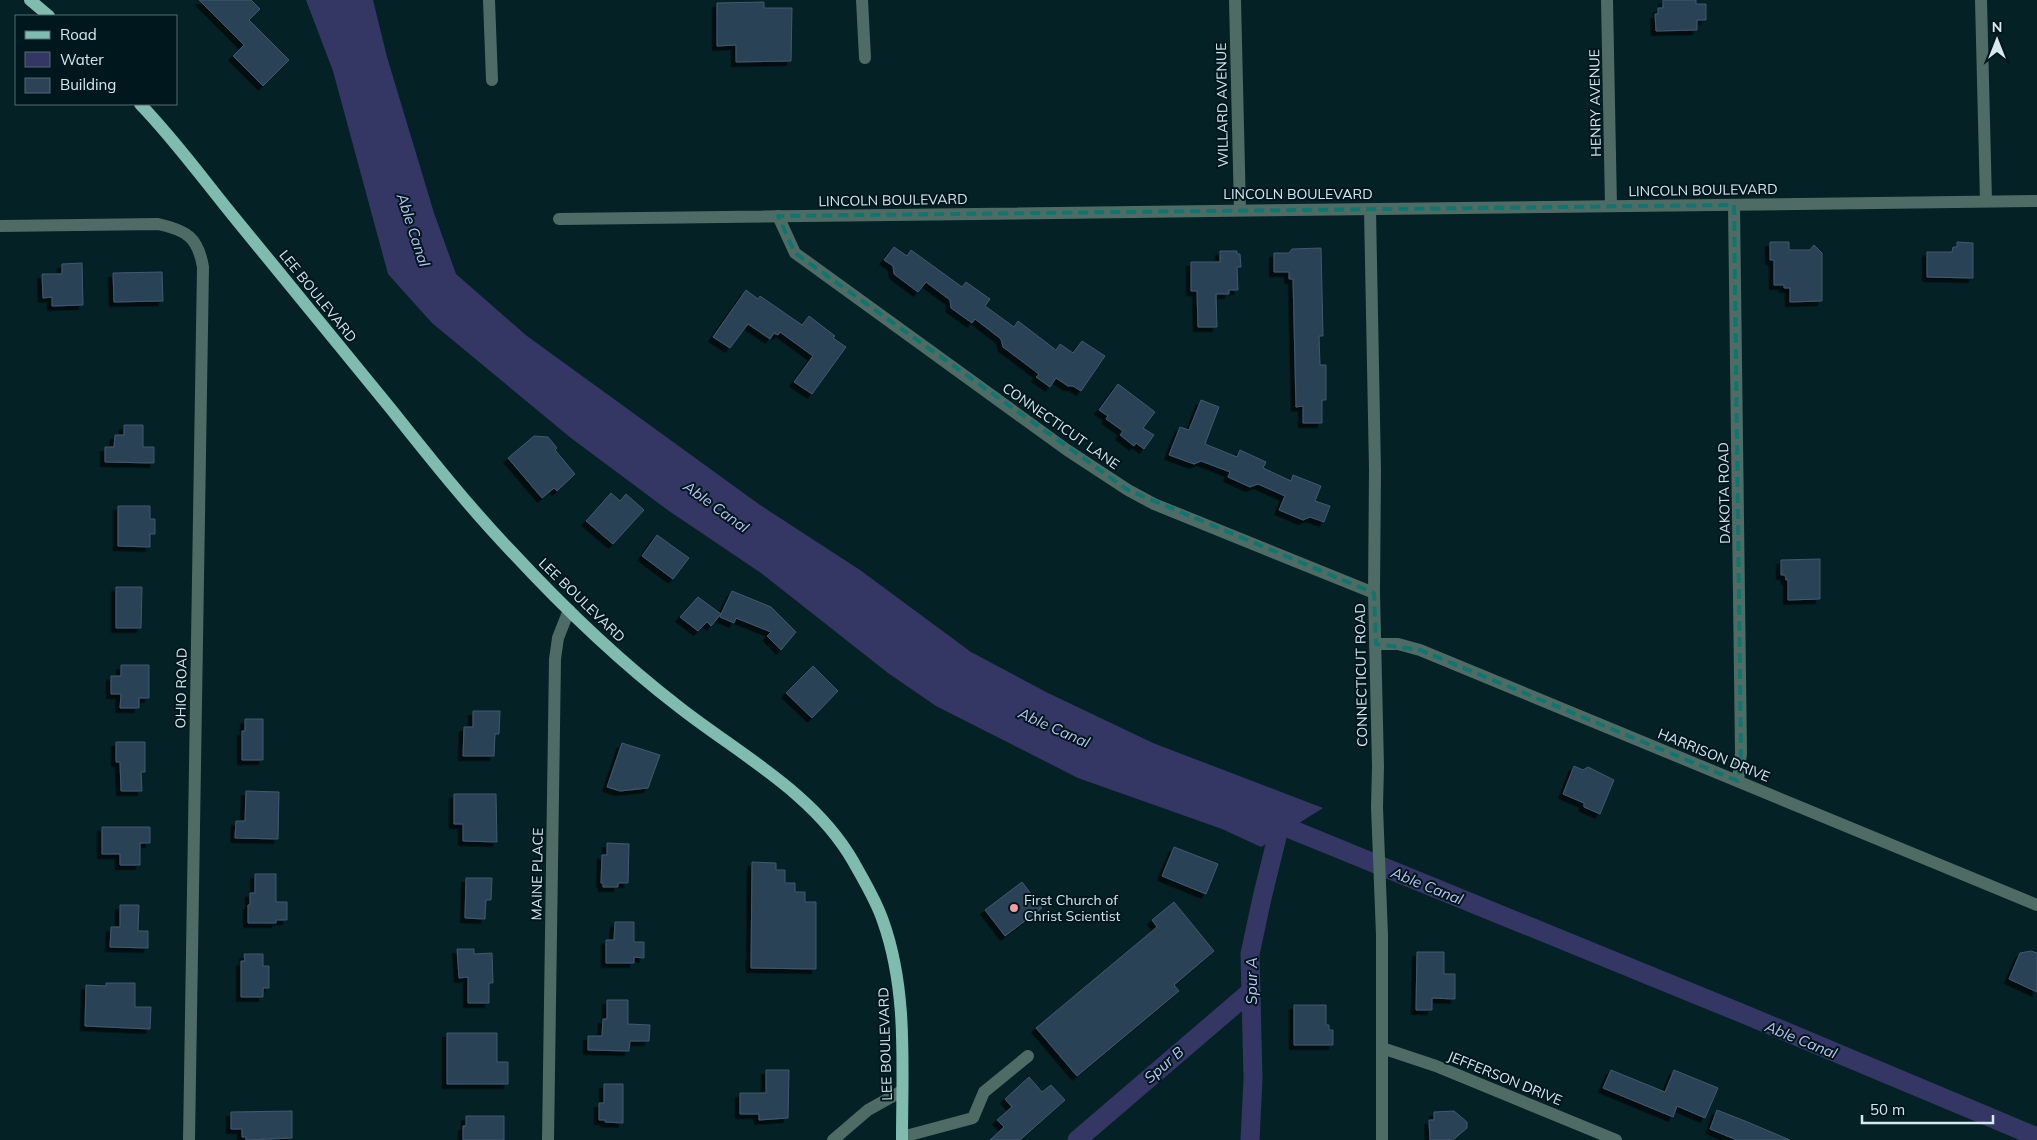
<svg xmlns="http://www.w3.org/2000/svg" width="2037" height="1140" font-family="Mulish,sans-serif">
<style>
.water{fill:#343764}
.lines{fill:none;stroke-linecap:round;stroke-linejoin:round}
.canal{stroke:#343764;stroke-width:19}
.building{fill:#2c4357;stroke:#41586d;filter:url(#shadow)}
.minor{stroke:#4f6b65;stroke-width:12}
.major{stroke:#7fbcaf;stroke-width:12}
.marked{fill:none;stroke:#0f766e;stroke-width:4;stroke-dasharray:10 6;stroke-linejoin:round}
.poi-dot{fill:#f49b9f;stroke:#00171d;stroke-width:2}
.labels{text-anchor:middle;stroke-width:4;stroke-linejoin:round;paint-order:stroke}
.street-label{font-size:14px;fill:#d5e9ee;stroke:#00171d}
.poi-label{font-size:14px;fill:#d5e9ee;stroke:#00171d;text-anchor:start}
.water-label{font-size:15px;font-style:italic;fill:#bec4f2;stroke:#00171d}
</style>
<defs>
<filter id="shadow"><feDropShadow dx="-4.5" dy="4.5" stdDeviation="0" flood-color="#0009"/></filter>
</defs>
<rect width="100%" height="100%" fill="#042126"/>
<path class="water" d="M306,0H373L387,57L434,213L456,274L527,336L760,505L860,570L971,652L1048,693L1153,743L1323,808L1261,847L1222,829L1078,778L936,706L888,673L761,573L669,511L571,438L432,323L388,274L333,71Z"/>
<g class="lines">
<g class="canal">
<path d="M1266,819L1746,1015L2037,1137"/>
<path d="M1077,1140L1251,991"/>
<path d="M1250,1140L1253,1079L1250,954L1262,898L1280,825"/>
</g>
</g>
<g class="building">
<path d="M199,0H251L260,9L249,20L289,60L263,86L233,56L244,45Z"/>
<path d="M1663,0H1696V4H1706V20H1697V30L1656,31L1655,14H1658V8H1663Z"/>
<path d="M764,2V8H792L791,61L736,62V45L717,46V3Z"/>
<path d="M1770,242H1789V250H1810L1814,245L1822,253V301L1790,302V288H1784V285H1774V260H1770Z"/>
<path d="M1957,242L1973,243V278L1927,277V252H1952L1953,247H1957Z"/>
<path d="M894,247L907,256L911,250L962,287L966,282L990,299L985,306L1014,327L1018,321L1056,350L1060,344L1073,353L1082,341L1105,356L1081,391L1073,386H1068L1056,378L1050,387L1036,377L1039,374L1003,347L1001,339L975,319L972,323L951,308L950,300L926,282L918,292L894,274L893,266L884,260Z"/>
<path d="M1321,248L1323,336H1319L1320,365H1326V400H1322V423H1303V406L1296,407L1293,279H1289V272H1274V253H1289L1292,249Z"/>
<path d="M1220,251H1237V254H1240L1241,267H1237L1238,290H1229V294H1216L1217,327H1198L1197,291H1191V262H1220Z"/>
<path d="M82,263L83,305L52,306V297L43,298L42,274H62V264Z"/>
<path d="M162,272L163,301L114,302L113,273Z"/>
<path d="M746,290L758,299L760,296L802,325L809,316L835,336L833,338L846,347L812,394L794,382L813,356L780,332L778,335L774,333L770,339L748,324L730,348L713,337Z"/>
<path d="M1118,384L1155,412L1143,428L1154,435L1144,449L1136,443L1134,446L1120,435L1123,431L1106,419L1108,416L1099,410Z"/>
<path d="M1201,400L1219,407L1205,444L1237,457L1240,450L1266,462L1263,468L1291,481L1293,475L1321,486L1315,501L1330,506L1324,522L1310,517L1303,520L1279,510L1285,496L1258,484L1250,487L1228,477L1230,472L1201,461L1194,464L1169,455L1180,427L1189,430Z"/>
<path d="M124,425H143V447H154V463L105,462V447H114L115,435H124Z"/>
<path d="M534,436L548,437L557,448L555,450L575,474L557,491L554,488L542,498L508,458Z"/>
<path d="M611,493L620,501L626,494L644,510L613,544L586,521Z"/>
<path d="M118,506H150V519H155V534H150V547L118,546Z"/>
<path d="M657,535L689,558L673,579L642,556Z"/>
<path d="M1820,559V599L1788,600V580H1786L1785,575H1781V560Z"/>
<path d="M116,587H142L141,628H116Z"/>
<path d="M732,591L771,607L796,632L781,650L767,636L771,632L736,618L734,623L720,617L721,614L711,626L707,622L698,631L680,617L698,597L721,614Z"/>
<path d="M121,665H149V698H139V708H120L121,694H111V676H121Z"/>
<path d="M813,666L838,691L812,718L786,693Z"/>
<path d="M473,711H500L499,734H495L494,756H463L464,727H473Z"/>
<path d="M245,719H263V760H242V731H245Z"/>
<path d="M116,742H145V772H141L142,791H121L120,762H116Z"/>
<path d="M622,743L660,755L648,788L620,791L607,787Z"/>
<path d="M1574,766L1583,770L1588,767L1614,780L1600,814L1584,807V803L1563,794Z"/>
<path d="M246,791L279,792L278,839L235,838L236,821H245Z"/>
<path d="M454,794H496L497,842L463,841V824H454Z"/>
<path d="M102,827H150V843H140V865H120V854H102Z"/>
<path d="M607,843L629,844L628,883H618V887H603V883H601L602,855H607Z"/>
<path d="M1174,847L1218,864L1206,894L1162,876Z"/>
<path d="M752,862L776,863V870H785V883H795V892H805V902H816V969L751,968Z"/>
<path d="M255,874H276V902H287V920H276V923H248V905H250V893H255Z"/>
<path d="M466,878H492L491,900H486L485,919L465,918Z"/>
<path d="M1022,882L1042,908L1005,936L985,910Z"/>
<path d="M1174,902L1214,951L1174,985L1179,991L1077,1076L1036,1028L1157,927L1152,920Z"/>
<path d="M120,905H139L138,931H148V948L110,947L111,927H120Z"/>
<path d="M615,922H634V942H644V958L634,957V963H606V940H614Z"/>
<path d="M457,949H474V954L492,953L493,983H489V1003H468V977L459,978Z"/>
<path d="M2031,951L2037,953V992L2009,979L2020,953Z"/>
<path d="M1417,952H1444V974H1455V999L1432,998V1010H1416Z"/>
<path d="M244,954H263V966H269V988H263V997H241V961H245Z"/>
<path d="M106,983H135V1007H151L150,1029L85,1026L86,985L106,986Z"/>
<path d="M607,1000H628V1024L650,1025L649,1041H630L629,1051L588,1050V1036H602L603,1019H607Z"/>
<path d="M1294,1005H1326V1025H1329V1030H1333V1045H1294Z"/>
<path d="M447,1033H497V1062H508V1084H447Z"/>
<path d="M766,1070H789L788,1118L759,1120V1114H740V1093H766Z"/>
<path d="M1611,1070L1665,1092L1674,1070L1718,1088L1705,1118L1677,1106L1673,1117L1603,1088Z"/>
<path d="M1029,1077L1042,1092L1051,1085L1065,1100L1020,1140H990L1004,1127L997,1120L1012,1107L1005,1099Z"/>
<path d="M604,1084H623V1123L605,1122V1120H599V1103H604Z"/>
<path d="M1717,1110L1745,1121L1790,1140H1737L1710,1129Z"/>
<path d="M292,1111V1138L246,1140V1137H242V1129H231V1112Z"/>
<path d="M1454,1111L1467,1122V1128L1453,1140H1430L1429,1120H1434V1112Z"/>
<path d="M466,1116H504V1140H463V1126H466Z"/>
</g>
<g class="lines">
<g class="minor">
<path d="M489,0L492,80"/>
<path d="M862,0L865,58"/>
<path d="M1235,0L1240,210"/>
<path d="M1607,0L1611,206"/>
<path d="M1981,0L1986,201"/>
<path d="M1734,205L1741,753L1738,781"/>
<path d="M1370,209L1375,470L1374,593L1378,766L1377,807L1382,935V1140"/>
<path d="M778,216L795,253L1067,450L1128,490L1154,504L1374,593"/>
<path d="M559,219L2037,201"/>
<path d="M0,226L158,224C186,230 198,237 203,267L189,1140"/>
<path d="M1376,644H1398L1420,650L2037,905"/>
<path d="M1382,1048L1436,1066L1616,1140"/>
<path d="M902,1137L973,1118L984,1092L1028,1056"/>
<path d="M548,1140L555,659L558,638L569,610"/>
<path d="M833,1140L868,1110L902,1091"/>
</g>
<g class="major">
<path d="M30,0L49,16"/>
<path d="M140,104C174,139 203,179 234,217C286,281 339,345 391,409C430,458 469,507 512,552C563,607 619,661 679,707C739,754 814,793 853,861C864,881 876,900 883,921C908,991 902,1067 902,1140"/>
</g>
</g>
<path class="marked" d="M1734,205L1741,753L1738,781L1420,650L1376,644L1374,593L1128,490L795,253L778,216Z"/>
<circle class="poi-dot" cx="1014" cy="908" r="5"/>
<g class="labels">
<g class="street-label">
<text transform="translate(1595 103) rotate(-91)" y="5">HENRY AVENUE</text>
<text transform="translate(1222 105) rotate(-91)" y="5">WILLARD AVENUE</text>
<text transform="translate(1703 190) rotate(-1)" y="5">LINCOLN BOULEVARD</text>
<text x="1298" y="199">LINCOLN BOULEVARD</text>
<text transform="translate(893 200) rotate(-1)" y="5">LINCOLN BOULEVARD</text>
<text transform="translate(318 296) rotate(51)" y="5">LEE BOULEVARD</text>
<text transform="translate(1061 426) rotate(35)" y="5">CONNECTICUT LANE</text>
<text transform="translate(1724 493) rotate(-91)" y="5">DAKOTA ROAD</text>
<text transform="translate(582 600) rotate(44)" y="5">LEE BOULEVARD</text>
<text transform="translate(1361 675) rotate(-91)" y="5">CONNECTICUT ROAD</text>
<text transform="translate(181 688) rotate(-89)" y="5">OHIO ROAD</text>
<text transform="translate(1714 755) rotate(22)" y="5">HARRISON DRIVE</text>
<text transform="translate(537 874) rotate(-89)" y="5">MAINE PLACE</text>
<text transform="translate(885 1044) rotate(-92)" y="5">LEE BOULEVARD</text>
<text transform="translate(1505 1078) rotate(22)" y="5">JEFFERSON DRIVE</text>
</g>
<g class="poi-label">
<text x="1024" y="905">First Church of<tspan x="1024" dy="16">Christ Scientist</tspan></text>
</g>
<g class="water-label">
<text transform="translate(413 230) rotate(72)" y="5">Able Canal</text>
<text transform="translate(716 507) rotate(36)" y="5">Able Canal</text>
<text transform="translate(1054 728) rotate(24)" y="5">Able Canal</text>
<text transform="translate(1427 886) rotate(22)" y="5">Able Canal</text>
<text transform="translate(1252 981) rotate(-90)" y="5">Spur A</text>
<text transform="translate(1801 1040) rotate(22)" y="5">Able Canal</text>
<text transform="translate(1164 1065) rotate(-41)" y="5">Spur B</text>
</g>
</g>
<rect x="15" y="15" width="162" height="90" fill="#00171d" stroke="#556b71"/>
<rect x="25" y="31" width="25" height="8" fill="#7fbcaf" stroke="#556b71"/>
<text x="60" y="40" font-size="15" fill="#d5e9ee">Road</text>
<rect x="25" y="52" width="25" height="15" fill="#343764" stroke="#556b71"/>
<text x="60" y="65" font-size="15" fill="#d5e9ee">Water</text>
<rect x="25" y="78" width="25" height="15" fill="#2c4357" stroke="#556b71"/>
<text x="60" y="90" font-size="15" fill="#d5e9ee">Building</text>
<g transform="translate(1997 40)" stroke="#00171d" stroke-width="4" paint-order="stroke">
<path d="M0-4L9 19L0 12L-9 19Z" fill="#d5e9ee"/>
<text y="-8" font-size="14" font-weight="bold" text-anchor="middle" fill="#d5e9ee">N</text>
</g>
<path d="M1862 1115v8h131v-8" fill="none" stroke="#d5e9ee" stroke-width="2.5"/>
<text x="1870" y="1115" font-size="15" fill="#d5e9ee" stroke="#00171d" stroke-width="4" paint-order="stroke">50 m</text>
</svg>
